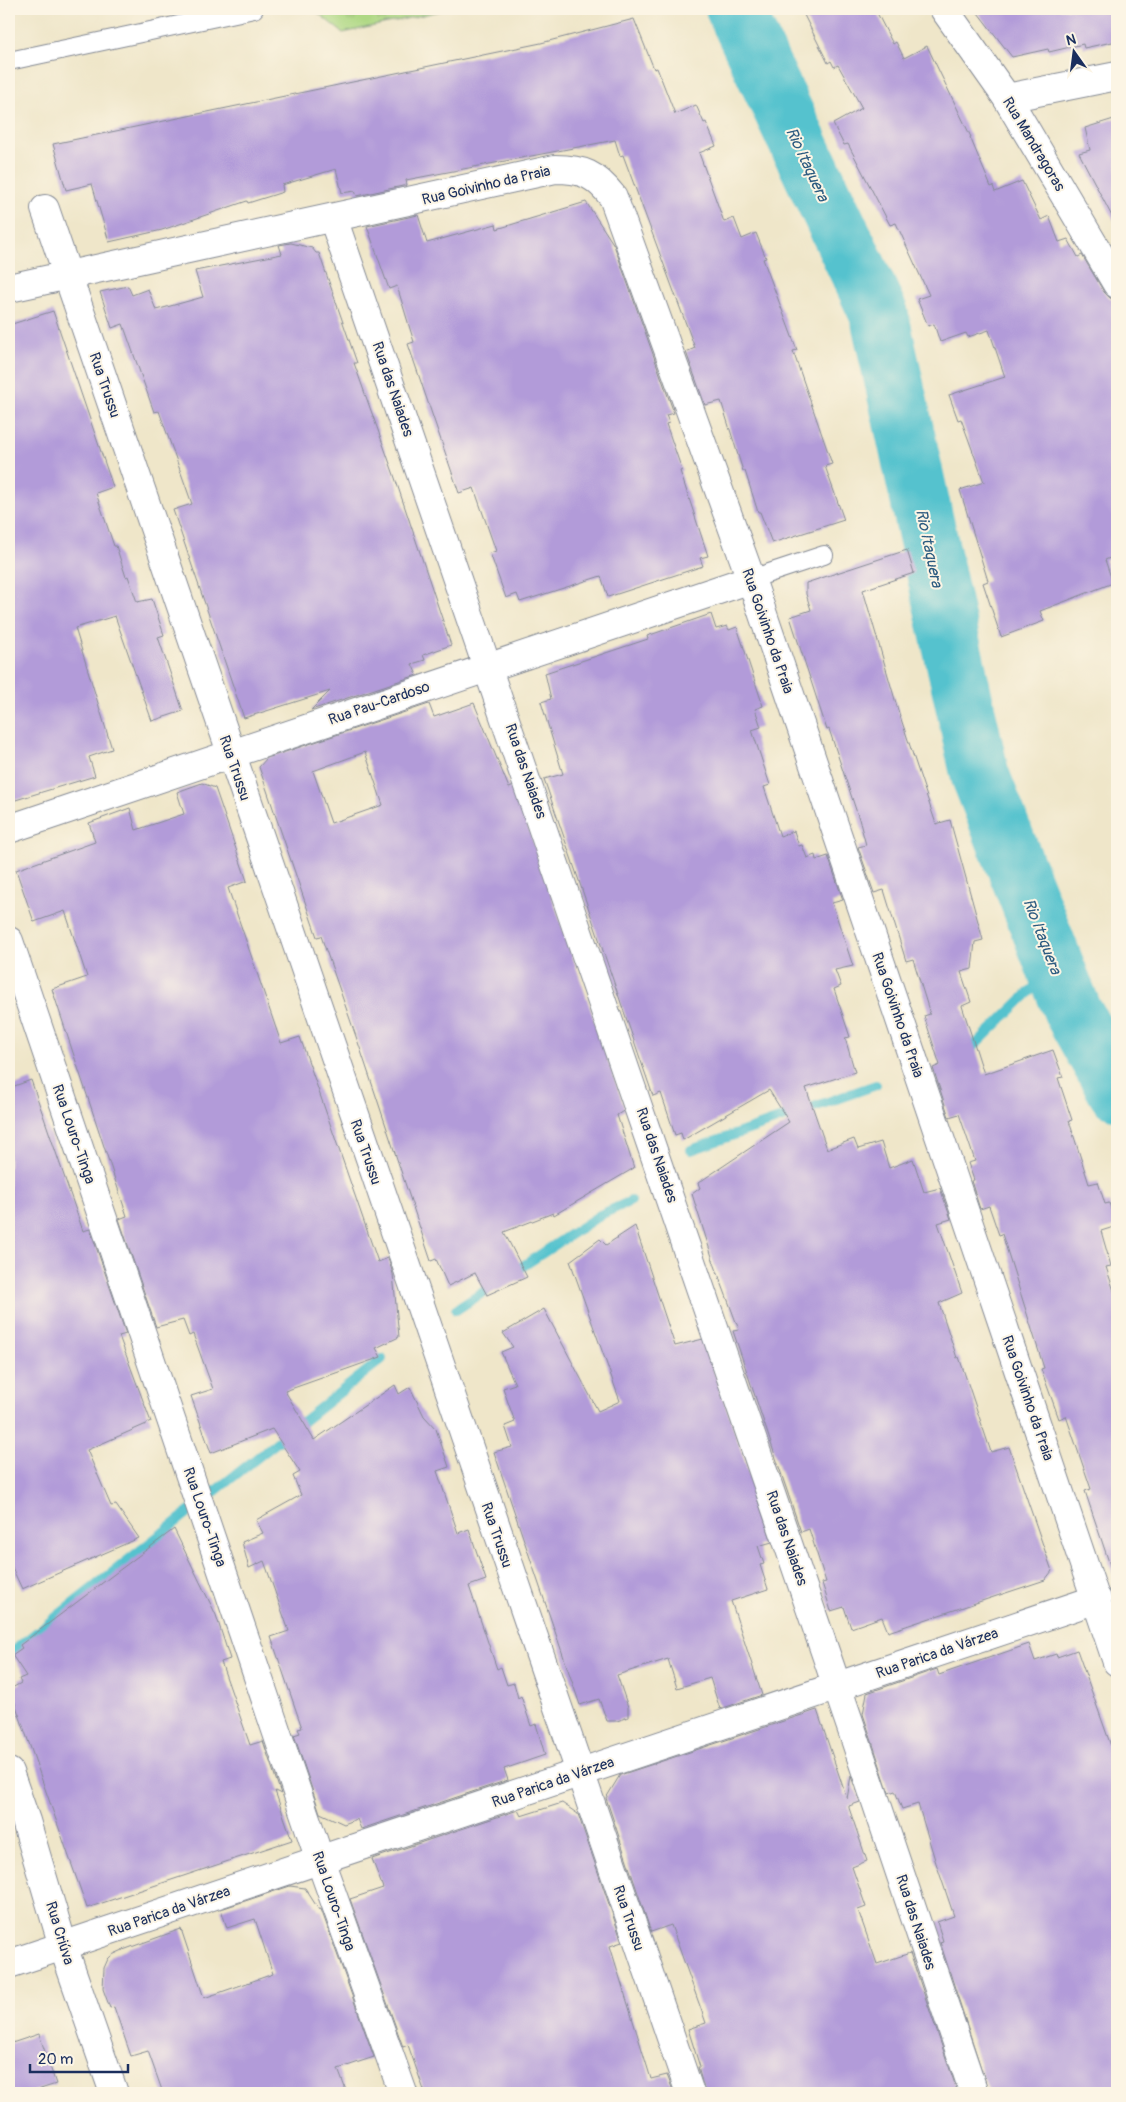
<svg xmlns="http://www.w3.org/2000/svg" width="1126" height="2102" font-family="Pangolin,sans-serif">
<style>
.grass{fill:url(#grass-tufts);stroke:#658471}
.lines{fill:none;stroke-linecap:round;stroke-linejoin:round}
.stream{stroke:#55c2ce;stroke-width:10}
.river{stroke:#55c2ce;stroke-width:59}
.building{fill:#b29bd9;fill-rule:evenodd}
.lane-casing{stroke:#858a94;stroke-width:20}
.street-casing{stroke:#858a94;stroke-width:30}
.lane{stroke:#fff;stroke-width:18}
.street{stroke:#fff;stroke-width:28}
.labels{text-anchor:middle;stroke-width:4;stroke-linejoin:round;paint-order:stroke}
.street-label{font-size:15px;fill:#1b2f5e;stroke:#fcf5e5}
.water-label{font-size:16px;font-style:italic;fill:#2c5b80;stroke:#fcf5e5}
</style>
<defs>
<pattern id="grass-tufts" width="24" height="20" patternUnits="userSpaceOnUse" patternTransform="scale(1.25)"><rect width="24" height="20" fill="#afd884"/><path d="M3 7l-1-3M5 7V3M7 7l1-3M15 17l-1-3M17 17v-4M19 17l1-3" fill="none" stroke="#96ba74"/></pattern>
</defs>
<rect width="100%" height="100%" fill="#fcf5e5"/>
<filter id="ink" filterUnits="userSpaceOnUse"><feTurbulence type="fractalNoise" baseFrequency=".02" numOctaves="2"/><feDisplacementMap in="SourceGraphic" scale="10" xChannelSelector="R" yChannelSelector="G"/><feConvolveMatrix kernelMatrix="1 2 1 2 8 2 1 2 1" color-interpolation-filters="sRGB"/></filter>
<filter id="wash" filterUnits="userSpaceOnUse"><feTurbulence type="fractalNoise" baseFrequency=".0096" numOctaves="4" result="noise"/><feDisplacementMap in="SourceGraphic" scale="20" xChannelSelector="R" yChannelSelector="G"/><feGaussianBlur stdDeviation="1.12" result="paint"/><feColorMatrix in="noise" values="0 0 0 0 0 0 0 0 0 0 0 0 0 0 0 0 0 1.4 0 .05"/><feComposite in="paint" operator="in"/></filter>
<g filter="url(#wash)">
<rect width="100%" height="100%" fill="#efe6c9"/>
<path class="grass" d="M313,9H449L343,33Z"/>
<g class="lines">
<g class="stream">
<path d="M965,1055L1055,967"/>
<path d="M691,1150L876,1085"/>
<path d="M511,1274L600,1215L631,1201"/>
<path d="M456,1310L494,1285"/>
<path d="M12,1652L382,1359"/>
</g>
<path class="river" d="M735,9L879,314L980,775L1073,1012L1117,1091"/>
</g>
<g id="blocks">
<g class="building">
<path d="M801,9H875L893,44L896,42L904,58L927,46L971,137H970L991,187L993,186L995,192L1022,181L1041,220L1049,216L1059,242L1068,239L1078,257L1082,255L1104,292L1110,298L1117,300V391L1115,392L1117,398V555L1105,560L1113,583L1040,611L1044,621L1001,637L983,583L988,581L960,490L984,482L961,419L958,420L949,395L1005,377L989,330L968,337L966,333L940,342L934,324L928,326L917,299L929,295L896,223L890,225L848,144L844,145L833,124L862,108L838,65L834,67L831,61L828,63Z"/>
<path d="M975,9H1117V41L1084,48L1083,44L1049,52L1048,49L1012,57Z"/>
<path d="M634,19L654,69L657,68L675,114L696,105L704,123L706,122L716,146L699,153L724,222L734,218L742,239L756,233L766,258L763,259L797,350L793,351L832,464L825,466L844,520L772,543L760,512H758L745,471H743L721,401L705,405L686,352L695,348L623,155L620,156L615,140L406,180L407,185L357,196L355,191L342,193L336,169L282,185L283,192L248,203L247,201L162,230L109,242L92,184L66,190L53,144L541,43Z"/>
<path d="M1117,118V226L1079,153L1090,150L1085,128Z"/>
<path d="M586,202L614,245L674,413L666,415L669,423L666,424L682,470L680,471L708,556L700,558L703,566L608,597L601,576L520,602L517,594L506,598L490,553L496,551L474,488L459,493L408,344L414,342L397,286L389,289L367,226L418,215L427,243L496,224L497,229Z"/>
<path d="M291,243L312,248L316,253H319L357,363H354L394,475L451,645L423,655L425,660L412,664L417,675L311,710L330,691L244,718L173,510L192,504L159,411L154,412L123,324L112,328L100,292L128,286L132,295L148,289L156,310L203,297L195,271L282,254L279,245Z"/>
<path d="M53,311L113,487L96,493L114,546H116L126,577L128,576L137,602L152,599L164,635L158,637L183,711L152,721L115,616L75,628L112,749L89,757L95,776L9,802V325Z"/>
<path d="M907,550L914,573L863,590L898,710L936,824L950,820L983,940L975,942L972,969L961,972L971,1002L962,1006L984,1074L1053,1050L1063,1077L1058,1078L1072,1120L1069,1121L1089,1184L1098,1182L1105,1204L1109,1203L1117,1226L1101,1231L1111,1266L1106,1267L1117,1300V1573L1113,1574L1092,1512L1085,1491L1091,1489L1066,1416L1059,1419L1041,1369L1044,1368L1002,1234L999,1235L989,1206L980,1209L971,1181L974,1180L968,1163L975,1161L959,1114L949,1117L933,1068L940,1065L924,1016L930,1014L913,959L906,961L884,890L874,893L858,847L866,845L859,819L829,729L827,730L790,617L811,610L806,594V583Z"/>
<path d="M711,614L716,629L727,626L729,630L737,627L763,706L755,709L761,727L752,730L770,785L764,787L780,836L794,831L799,846L802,845L807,858L815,855L816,860L828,856L843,900L832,903L853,966L835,970L841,986L834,989L850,1037L845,1038L855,1072L806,1088L827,1149L854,1139L858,1149L881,1142L889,1168L913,1159L924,1192L940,1188L951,1219L938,1223L962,1293L939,1303L957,1358L959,1357L991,1452L1009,1447L1052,1571L1045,1580L888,1632L882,1617L851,1628L844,1607L831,1611L822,1583L826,1582L809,1529L801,1532L733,1331L739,1330L714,1263L692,1194L700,1188L698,1183L789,1122L769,1090L683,1140L681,1133L675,1135L661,1093L653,1096L544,779L563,774L541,702L551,699L545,673L648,639L647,636Z"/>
<path d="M474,703L509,788L514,786L562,926L625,1110L617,1115L634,1168L554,1215L553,1213L504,1232L527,1277L487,1295L475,1273L448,1286L436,1259L431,1261L360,1048L321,936L317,937L259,767L267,758L429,704L434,717ZM365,752L383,805L331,823L313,771Z"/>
<path d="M202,783L215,788L247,881L228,888L281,1043L300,1037L378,1262L388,1258L393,1274L399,1337L376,1348L381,1357L285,1391L314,1440L395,1385L399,1394L410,1387L424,1416L436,1429L449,1467L437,1471L458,1533L469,1529L486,1580L469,1586L497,1669L501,1667L507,1685L514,1683L518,1698L521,1696L531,1726L536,1724L545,1755L504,1769L508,1780L361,1829L357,1819L344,1824L320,1813L294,1735L300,1733L298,1729L302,1728L271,1637L289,1631L264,1561L249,1568L242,1542L263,1533L256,1520L301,1495L293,1476L300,1472L272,1429L211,1453L191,1396L213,1389L193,1334L189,1336L183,1320L156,1327L119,1219L127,1216L52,989L87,977L65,911L34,922L16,870L95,842L89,823L130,808L136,830L184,814L177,792Z"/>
<path d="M31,1080L83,1231L90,1229L126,1334L119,1336L151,1422L87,1450L111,1506L116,1505L139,1538L22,1589L9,1561V1088Z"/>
<path d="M635,1226L675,1346L703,1339L772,1542L758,1546L764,1564L760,1565L768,1589L731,1601L762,1695L720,1709L710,1678L677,1688L668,1659L617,1675L628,1707V1717L617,1721H607L599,1699L580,1705L494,1452L512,1447L505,1426L515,1422L503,1388L515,1384L501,1352L513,1347L503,1333L544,1309L598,1411L620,1401L570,1261L600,1239L606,1245Z"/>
<path d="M174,1529L216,1615L230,1659L221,1662L250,1745L263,1741L281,1794L275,1791L292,1840L87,1908L10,1689L21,1683L19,1679L26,1676L12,1655L22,1648L20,1645Z"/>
<path d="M1029,1644L1035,1661L1056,1654L1057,1657L1077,1650L1117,1763V2093H989L940,1942L943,1941L937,1922L954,1916L936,1863L918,1804L902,1809L895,1791L889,1793L863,1714L867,1693L937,1669L939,1675Z"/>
<path d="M817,1710L847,1799L851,1776L860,1802L849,1806V1808L867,1861L852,1867L866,1907L858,1910L877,1964L910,1953L958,2093H705L698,2067H700L688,2029L706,2023L671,1925L651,1932L606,1798L620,1775Z"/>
<path d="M562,1803L578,1814L622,1942L610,1946L651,2079L667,2075L674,2093H425L408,2045L403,2047L350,1899L383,1888L372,1859L518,1810L521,1816Z"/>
<path d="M290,1886L305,1888L319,1910L321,1909L374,2057L338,2069L347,2093H163L148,2051L131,2056L114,2007L110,2008L103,1989L104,1968L108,1959L112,1955L123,1950L181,1929L204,1998L273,1974L255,1919L227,1928L221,1909Z"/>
<path d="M39,2034L56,2084L28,2093H9V2044Z"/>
</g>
</g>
</g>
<g filter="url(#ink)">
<use href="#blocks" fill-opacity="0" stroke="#858a94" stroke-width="1"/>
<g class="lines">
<g class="lane-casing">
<g id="lane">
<path d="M9,61L254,9"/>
<path d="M751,579L824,555"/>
</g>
</g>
<g class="street-casing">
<g id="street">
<path d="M944,9L1007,98L1117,284"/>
<path d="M1007,98L1117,76"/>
<path d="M45,209L690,2093"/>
<path d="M333,218C552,842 764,1467 974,2093"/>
<path d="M9,288L555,169C583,169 595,174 613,197L751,579L1117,1662"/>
<path d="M9,829C256,746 503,661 751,579"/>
<path d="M9,941L320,1860L403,2093"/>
<path d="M9,1772L26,1821L63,1946L114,2093"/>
<path d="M9,1964L1097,1599"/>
</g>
</g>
<use href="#lane" class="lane"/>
<use href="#street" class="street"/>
</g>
</g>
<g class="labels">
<g class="street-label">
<text transform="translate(1034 144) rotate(59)" y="5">Rua Mandragoras</text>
<text transform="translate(486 185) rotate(-13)" y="5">Rua Goivinho da Praia</text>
<text transform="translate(105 385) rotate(71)" y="5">Rua Trussu</text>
<text transform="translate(393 389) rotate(71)" y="5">Rua das Naiades</text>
<text transform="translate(768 631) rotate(71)" y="5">Rua Goivinho da Praia</text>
<text transform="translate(379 703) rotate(-19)" y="5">Rua Pau-Cardoso</text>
<text transform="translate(235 768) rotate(71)" y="5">Rua Trussu</text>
<text transform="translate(526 771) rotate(71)" y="5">Rua das Naiades</text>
<text transform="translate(898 1015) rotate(71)" y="5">Rua Goivinho da Praia</text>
<text transform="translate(74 1134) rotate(71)" y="5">Rua Louro-Tinga</text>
<text transform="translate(366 1152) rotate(71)" y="5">Rua Trussu</text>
<text transform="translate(657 1155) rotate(71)" y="5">Rua das Naiades</text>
<text transform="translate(1028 1398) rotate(71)" y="5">Rua Goivinho da Praia</text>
<text transform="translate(205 1517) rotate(71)" y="5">Rua Louro-Tinga</text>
<text transform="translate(497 1535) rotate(71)" y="5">Rua Trussu</text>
<text transform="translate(787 1538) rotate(71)" y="5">Rua das Naiades</text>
<text transform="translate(937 1653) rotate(-19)" y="5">Rua Parica da Várzea</text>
<text transform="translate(553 1782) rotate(-19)" y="5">Rua Parica da Várzea</text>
<text transform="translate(334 1901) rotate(71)" y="5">Rua Louro-Tinga</text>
<text transform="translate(169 1911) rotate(-19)" y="5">Rua Parica da Várzea</text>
<text transform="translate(629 1918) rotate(71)" y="5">Rua Trussu</text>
<text transform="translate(916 1922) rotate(72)" y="5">Rua das Naiades</text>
<text transform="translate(60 1933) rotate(73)" y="5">Rua Criúva</text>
</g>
<g class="water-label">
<text transform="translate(808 164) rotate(65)" y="6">Rio Itaquera</text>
<text transform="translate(930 548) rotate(78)" y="6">Rio Itaquera</text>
<text transform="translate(1043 936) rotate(69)" y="6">Rio Itaquera</text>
</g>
</g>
<rect width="1126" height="2102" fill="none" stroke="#fcf5e5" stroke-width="30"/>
<g transform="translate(1074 52) rotate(346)" stroke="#fcf5e5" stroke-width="4" paint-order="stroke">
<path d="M0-4L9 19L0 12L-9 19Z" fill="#1b2f5e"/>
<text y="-8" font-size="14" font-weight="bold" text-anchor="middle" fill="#1b2f5e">N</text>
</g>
<path d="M30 2064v8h98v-8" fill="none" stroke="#1b2f5e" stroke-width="2.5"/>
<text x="38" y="2064" font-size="15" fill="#1b2f5e" stroke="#fcf5e5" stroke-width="4" paint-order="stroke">20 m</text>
</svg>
